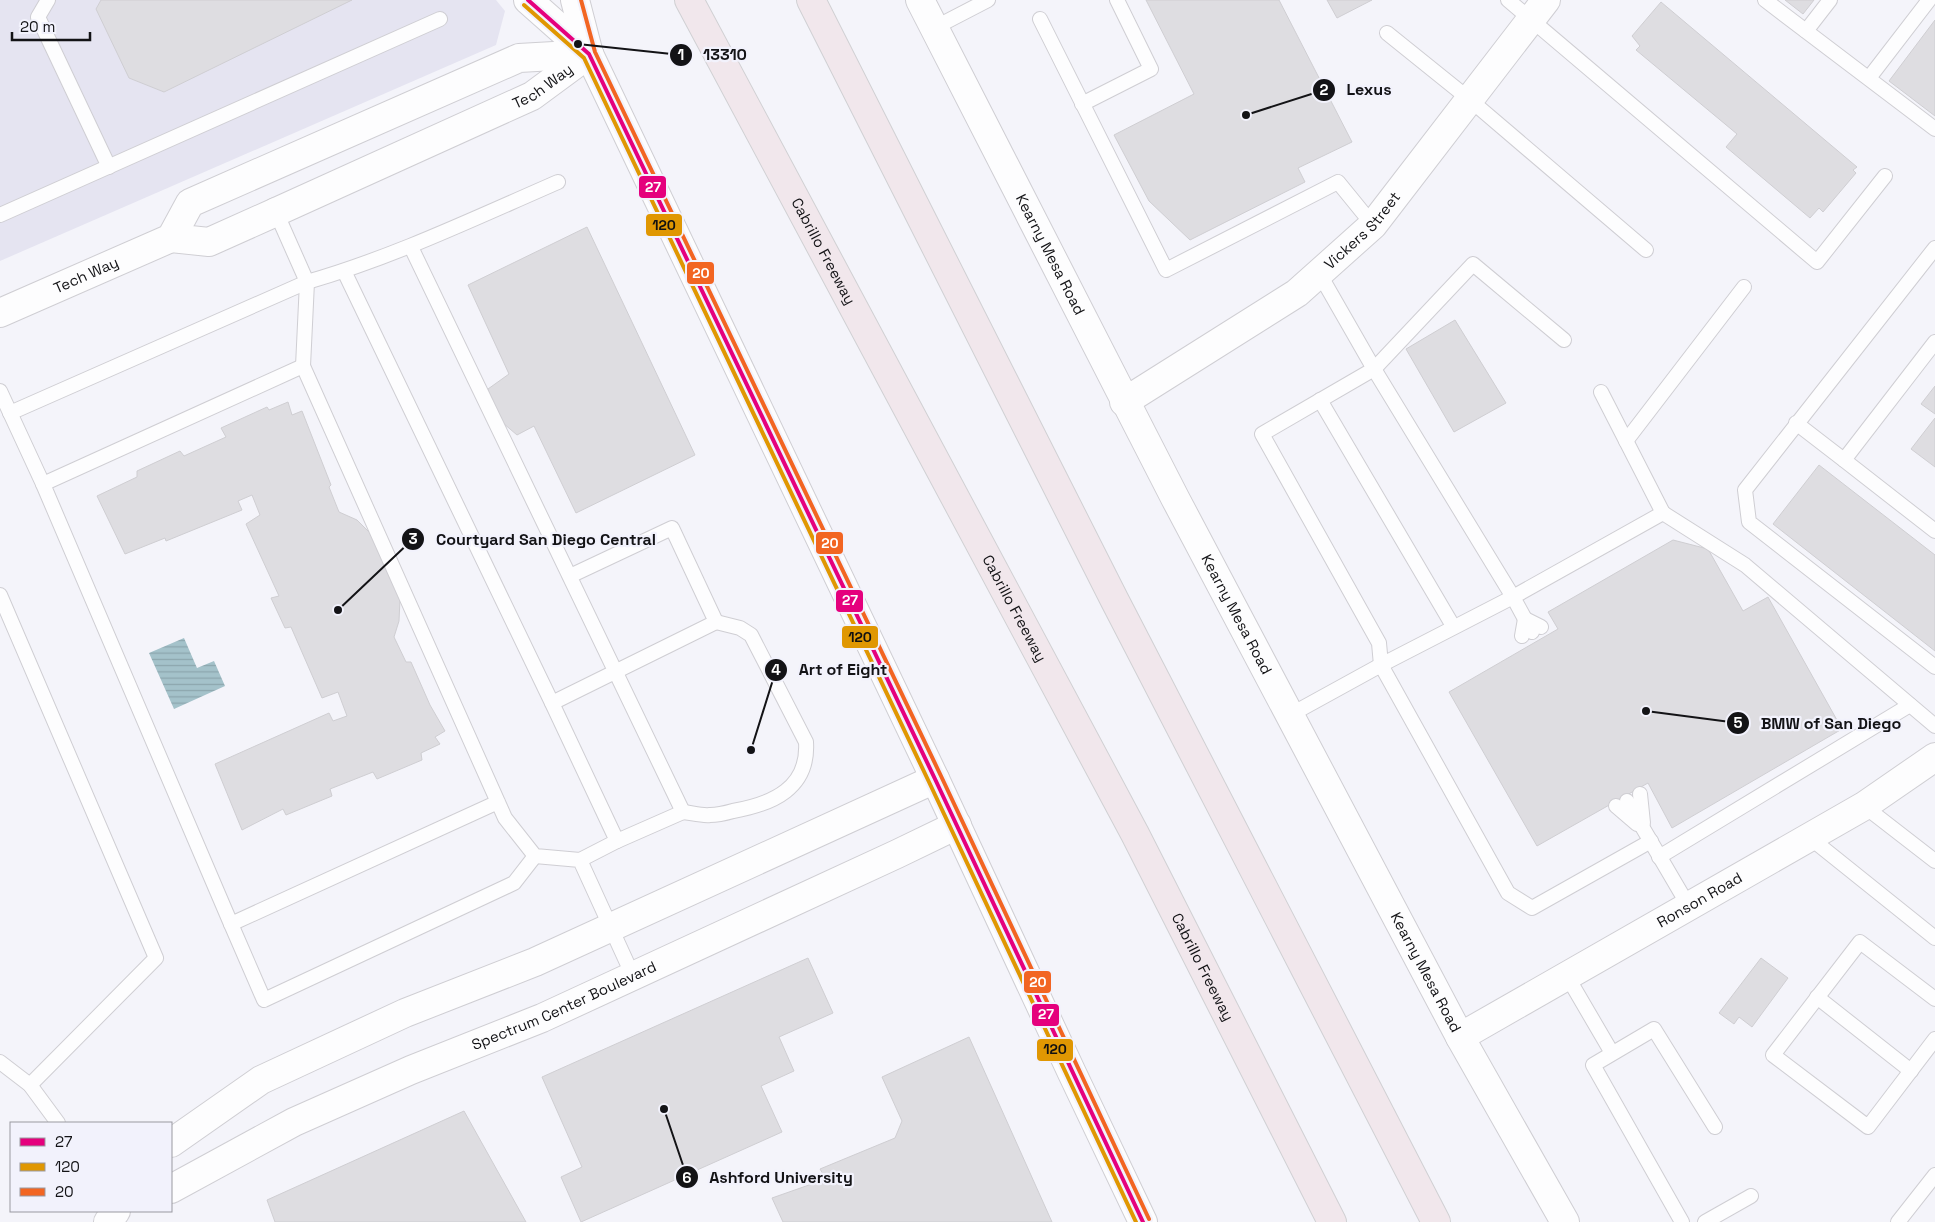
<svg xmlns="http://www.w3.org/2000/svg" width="1935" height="1222" font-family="'Space Grotesk',sans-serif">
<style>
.built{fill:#e5e4f1}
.water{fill:url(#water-rules)}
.building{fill:#dedde1;stroke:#cfced2}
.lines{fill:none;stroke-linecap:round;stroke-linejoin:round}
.service-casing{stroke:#cfced3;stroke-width:16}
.minor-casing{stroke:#cfced3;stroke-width:30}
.tertiary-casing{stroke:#cfced3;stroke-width:30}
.secondary-casing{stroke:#cfced3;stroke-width:30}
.motorway-casing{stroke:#d0d0d3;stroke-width:30}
.service{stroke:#fdfdfe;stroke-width:14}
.minor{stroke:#fdfdfe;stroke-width:28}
.tertiary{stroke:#fdfdfe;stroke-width:28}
.secondary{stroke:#fdfdfe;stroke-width:28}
.motorway{stroke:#f1e7ec;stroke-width:28}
.bus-1-casing{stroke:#f2f2fc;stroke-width:8}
.bus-2-casing{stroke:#f2f2fc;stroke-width:8}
.bus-3-casing{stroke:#f2f2fc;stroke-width:8}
.bus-1{stroke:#e5007d;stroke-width:4}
.bus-2{stroke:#e09702;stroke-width:4}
.bus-3{stroke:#f26522;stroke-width:4}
.labels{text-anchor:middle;stroke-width:4.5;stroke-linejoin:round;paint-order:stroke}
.street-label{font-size:15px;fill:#131316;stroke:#f2f2fc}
.leader{fill:none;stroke:#131316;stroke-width:2}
.callout-dot{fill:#131316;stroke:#f2f2fc;stroke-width:2}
.mark-label{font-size:15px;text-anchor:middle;font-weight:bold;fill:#fff}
.callout-label{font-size:16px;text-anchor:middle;font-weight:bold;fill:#131316;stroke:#f2f2fc;stroke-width:4.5;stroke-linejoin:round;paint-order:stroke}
.line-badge{stroke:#f2f2fc;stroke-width:2}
.badge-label{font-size:14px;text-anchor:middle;font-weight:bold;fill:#fff}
.pale-badge-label{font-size:14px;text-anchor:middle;font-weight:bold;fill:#111}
</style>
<defs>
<pattern id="water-rules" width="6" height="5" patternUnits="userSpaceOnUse" patternTransform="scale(1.25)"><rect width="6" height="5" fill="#a4c2ca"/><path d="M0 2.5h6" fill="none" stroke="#8ca6ad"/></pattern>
</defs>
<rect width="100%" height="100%" fill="#f4f4fa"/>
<path class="built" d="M0,0H496L505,11L496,45L0,261Z"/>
<path class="water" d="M184,638L197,668L214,661L225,686L174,709L149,653Z"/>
<g class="building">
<path d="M101,0H352L164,92L129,78L96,9Z"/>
<path d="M1146,0H1279L1352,142L1298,168L1305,182L1190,240L1149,201L1114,135L1194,94Z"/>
<path d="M1327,0H1372L1337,18Z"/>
<path d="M1785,0H1814L1803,14Z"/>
<path d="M1661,2L1857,167L1853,170L1856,173L1823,212L1819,208L1810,218L1726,147L1737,134L1636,50L1640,46L1632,36Z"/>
<path d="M1935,20V116L1889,81Z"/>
<path d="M587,227L695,455L576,513L534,426L517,435L503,423L491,402L488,389L509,374L468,285Z"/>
<path d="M1455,320L1506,403L1454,432L1406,349Z"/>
<path d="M1935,386V414L1921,404Z"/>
<path d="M288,402L292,415L302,411L331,485L329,487L339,512L357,520L374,537L400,599L399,621L394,637L406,662H411L430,705L445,731L435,737L440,744L421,753L422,760L377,779L373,772L330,789L332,796L286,815L283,809L242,830L215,764L329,713L333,721L347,716L338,692L322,698L291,627L285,628L271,598L279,596L246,524L260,515L252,495L238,501L242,510L166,541L165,538L125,554L97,496L137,477V471L180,451L184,456L226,437L221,428L267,407L269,410Z"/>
<path d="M1935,418V467L1911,449Z"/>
<path d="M1819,465L1935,555V651L1773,524Z"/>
<path d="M1673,540L1708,549L1743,611L1768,597L1842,729L1672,828L1648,783L1537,846L1449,692L1558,629L1548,612Z"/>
<path d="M808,958L833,1013L779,1037L794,1071L761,1086L782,1132L581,1222L561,1177L582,1167L542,1077Z"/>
<path d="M1761,958L1788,978L1752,1027L1739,1017L1734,1024L1719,1013Z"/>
<path d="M969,1037L1052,1222H783L772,1198L826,1179L820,1169L895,1138L902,1121L882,1077Z"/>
<path d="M464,1111L526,1222H275L267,1200Z"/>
</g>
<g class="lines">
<g class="service-casing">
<g id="service">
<path d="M48,0L38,17L109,167"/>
<path d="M1508,0L1817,262L1885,176"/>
<path d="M1765,0L1935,129"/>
<path d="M1040,19L1166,270L1338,182L1373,225"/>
<path d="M934,28L988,0"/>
<path d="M1806,31L1830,0"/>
<path d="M1387,33L1469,99L1646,250"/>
<path d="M1869,78L1929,0"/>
<path d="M1082,104L1151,69L1117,0"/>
<path d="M276,212L307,282L303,366"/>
<path d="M0,215L440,19"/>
<path d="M411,247L683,812L617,841"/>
<path d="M1935,248L1745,490L1749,522L1935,667"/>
<path d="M344,271L552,703L617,841L580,860"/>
<path d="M1319,273L1374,369L1513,597L1532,632"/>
<path d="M1564,340L1473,264L1374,369L1262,434L1379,643L1381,665L1513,597L1663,513L1745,565L1935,726"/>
<path d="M0,391L43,484"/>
<path d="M1601,392L1663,513"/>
<path d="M1320,400L1453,626"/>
<path d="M10,413L307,282C394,257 475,218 558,182"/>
<path d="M1796,423L1844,460L1935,342"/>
<path d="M1626,441L1744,287"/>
<path d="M1844,460L1935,531"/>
<path d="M0,595L156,958L30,1085"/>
<path d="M1522,636L1525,619L1541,627"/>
<path d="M552,703L716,622L672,528L570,576"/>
<path d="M1290,715L1381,665L1508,893L1532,908L1651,841"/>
<path d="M1640,794L1643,823"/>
<path d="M1627,801L1688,905"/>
<path d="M498,802L231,924L43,484L303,366L505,818L535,856L580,860L633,976"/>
<path d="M1616,806L1637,824"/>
<path d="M1864,806L1935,861"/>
<path d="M683,812C692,813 702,816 710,815C718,815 726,813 733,811C773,804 809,788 806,742L751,635L740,628L716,622"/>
<path d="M1809,837L1935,938"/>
<path d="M1659,857L1910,705"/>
<path d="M231,924L264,1000L514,883L535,856"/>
<path d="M1567,976L1612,1053"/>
<path d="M1817,997L1911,1071"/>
<path d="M1935,999L1860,942L1773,1055L1868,1127L1935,1039"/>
<path d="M0,1062L30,1085L58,1123"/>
<path d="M1682,1222L1593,1065L1654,1029L1715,1127"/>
<path d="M1705,1222L1751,1196"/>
<path d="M1898,1222L1935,1175"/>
</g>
</g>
<g class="minor-casing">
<g id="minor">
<path d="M171,238L209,242L276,212"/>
<path id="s1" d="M1124,402L1297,293L1373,225L1546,0"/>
</g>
</g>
<g class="tertiary-casing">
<g id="tertiary">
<path id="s2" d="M920,0L1175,498L1460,1037L1565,1222"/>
<path id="s3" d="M276,212L532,96L589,54"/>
<path id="s4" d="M0,313L171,238L190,203L519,58L589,54"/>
<path id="s5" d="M1460,1037L1864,806L1935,757"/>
<path d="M171,1143L261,1080L405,1013L535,962L935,779"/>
<path id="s6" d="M171,1189L294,1122L411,1070L542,1018L897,854L957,825"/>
<path d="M108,1222L116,1211"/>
</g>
</g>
<g class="secondary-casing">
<g id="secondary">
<path d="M528,0L589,54"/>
<path d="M575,0L589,54L935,779L1072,1073L1143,1222"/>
</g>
</g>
<g class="motorway-casing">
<g id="motorway">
<path id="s7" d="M689,0L1135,834L1332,1222"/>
<path d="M811,0L1114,599L1436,1222"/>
</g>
</g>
<use href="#service" class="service"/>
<use href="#minor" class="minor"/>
<use href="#tertiary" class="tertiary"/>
<use href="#secondary" class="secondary"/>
<use href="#motorway" class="motorway"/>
<g class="bus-1-casing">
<path id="bus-1" d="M528,0L589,54L935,779L1143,1222"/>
</g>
<g class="bus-2-casing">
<path id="bus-2" d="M524,5L584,58L929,782L1136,1222"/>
</g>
<g class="bus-3-casing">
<path id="bus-3" d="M581,0L595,52L941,776L1149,1219"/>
</g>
<use href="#bus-1" class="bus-1"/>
<use href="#bus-2" class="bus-2"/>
<use href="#bus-3" class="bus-3"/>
</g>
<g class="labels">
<g class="street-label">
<text dy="5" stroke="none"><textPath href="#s3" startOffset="295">Tech Way</textPath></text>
<text dy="5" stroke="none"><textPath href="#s1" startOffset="295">Vickers Street</textPath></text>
<text dy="5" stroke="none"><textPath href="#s7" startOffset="285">Cabrillo Freeway</textPath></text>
<text dy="5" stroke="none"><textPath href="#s2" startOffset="286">Kearny Mesa Road</textPath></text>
<text dy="5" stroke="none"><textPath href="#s4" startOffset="94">Tech Way</textPath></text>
<text dy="5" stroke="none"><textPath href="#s7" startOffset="690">Cabrillo Freeway</textPath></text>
<text dy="5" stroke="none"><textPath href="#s2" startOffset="691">Kearny Mesa Road</textPath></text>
<text dy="5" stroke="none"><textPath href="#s5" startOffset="276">Ronson Road</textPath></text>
<text dy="5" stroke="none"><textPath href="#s7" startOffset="1095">Cabrillo Freeway</textPath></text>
<text dy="5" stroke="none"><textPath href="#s2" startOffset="1096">Kearny Mesa Road</textPath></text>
<text dy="5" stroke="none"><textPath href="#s6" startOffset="434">Spectrum Center Boulevard</textPath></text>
</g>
</g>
<path class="leader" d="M578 44L681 55M1246 115L1324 90M338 610L413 539M751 750L776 670M1646 711L1738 723M664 1109L687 1177"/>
<g class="callout-dot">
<circle cx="578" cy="44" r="5"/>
<circle cx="1246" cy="115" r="5"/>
<circle cx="338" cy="610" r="5"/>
<circle cx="751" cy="750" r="5"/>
<circle cx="1646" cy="711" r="5"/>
<circle cx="664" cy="1109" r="5"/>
<circle cx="681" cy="55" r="12"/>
<circle cx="1324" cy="90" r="12"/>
<circle cx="413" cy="539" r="12"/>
<circle cx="776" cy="670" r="12"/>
<circle cx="1738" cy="723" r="12"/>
<circle cx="687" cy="1177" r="12"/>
</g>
<g class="mark-label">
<text x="681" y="60">1</text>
<text x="1324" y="95">2</text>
<text x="413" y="544">3</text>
<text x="776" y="675">4</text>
<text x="1738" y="728">5</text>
<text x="687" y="1183">6</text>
</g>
<g class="callout-label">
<text x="725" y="60">13310</text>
<text x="1369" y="95">Lexus</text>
<text x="546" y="545">Courtyard San Diego Central</text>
<text x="843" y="675">Art of Eight</text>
<text x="1831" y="729">BMW of San Diego</text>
<text x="781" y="1183">Ashford University</text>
</g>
<g class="line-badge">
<rect x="638" y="175" width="29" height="24" rx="5" fill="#e5007d"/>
<rect x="645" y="213" width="38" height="24" rx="5" fill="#e09702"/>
<rect x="686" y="261" width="29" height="24" rx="5" fill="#f26522"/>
<rect x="815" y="531" width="29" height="24" rx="5" fill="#f26522"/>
<rect x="835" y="589" width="29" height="24" rx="5" fill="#e5007d"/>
<rect x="841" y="625" width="38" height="24" rx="5" fill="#e09702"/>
<rect x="1023" y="970" width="29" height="24" rx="5" fill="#f26522"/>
<rect x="1031" y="1003" width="29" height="24" rx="5" fill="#e5007d"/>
<rect x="1036" y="1038" width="38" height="24" rx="5" fill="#e09702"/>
</g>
<g class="badge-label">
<text x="653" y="192">27</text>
<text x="701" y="278">20</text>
<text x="830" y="548">20</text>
<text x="850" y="605">27</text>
<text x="1038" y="987">20</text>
<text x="1046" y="1019">27</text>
</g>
<g class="pale-badge-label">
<text x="664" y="230">120</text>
<text x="860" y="642">120</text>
<text x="1055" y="1054">120</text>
</g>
<rect x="10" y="1122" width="162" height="90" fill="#f2f2fc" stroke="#9999a0"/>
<rect x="20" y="1138" width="25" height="8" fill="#e5007d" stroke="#9999a0"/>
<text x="55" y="1147" font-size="15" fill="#131316">27</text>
<rect x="20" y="1163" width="25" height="8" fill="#e09702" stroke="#9999a0"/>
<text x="55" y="1172" font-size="15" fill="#131316">120</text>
<rect x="20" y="1188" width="25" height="8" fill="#f26522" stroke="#9999a0"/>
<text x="55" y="1197" font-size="15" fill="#131316">20</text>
<path d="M12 32v8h78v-8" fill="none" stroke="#131316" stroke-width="2.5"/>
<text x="20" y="32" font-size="15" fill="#131316" stroke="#f2f2fc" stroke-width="4" paint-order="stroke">20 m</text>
</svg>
